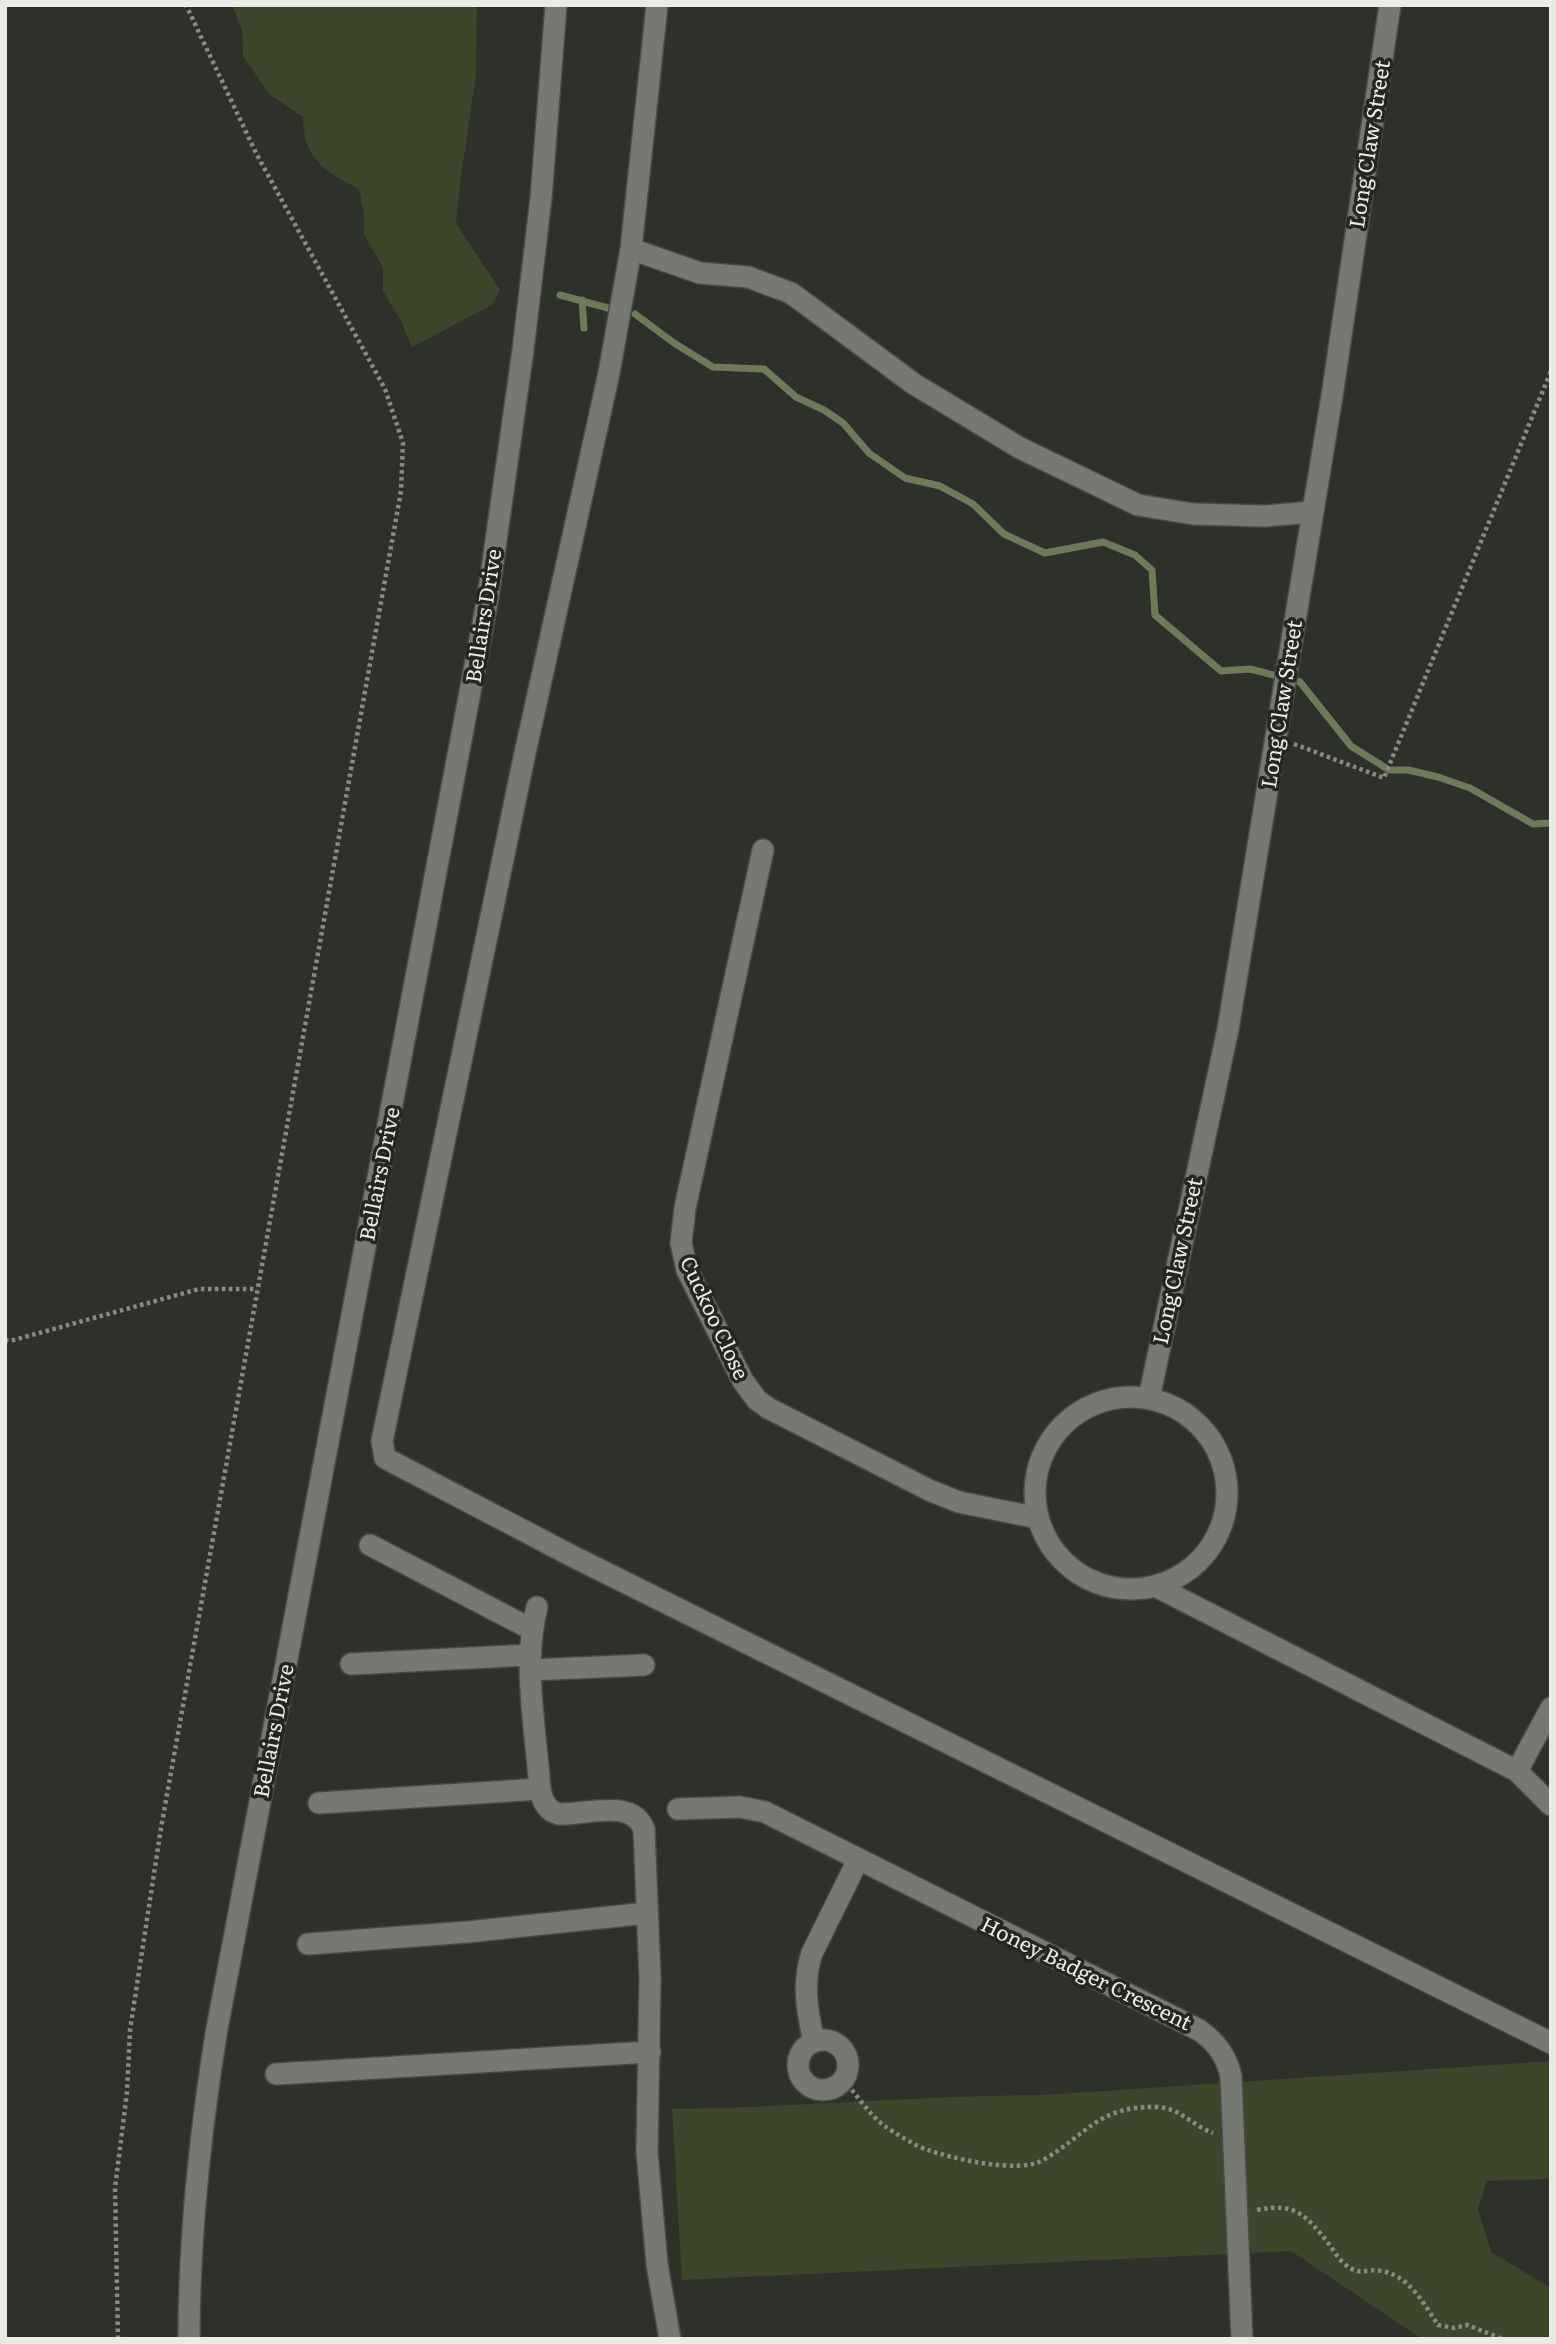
<svg xmlns="http://www.w3.org/2000/svg" width="1556" height="2344" font-family="Literata,serif">
<style>
.green{fill:#3d452b}
.lines{fill:none;stroke-linecap:round;stroke-linejoin:round}
.stream{stroke:#6f7b58;stroke-width:7}
.minor-casing{stroke:#494b46;stroke-width:24}
.path{stroke:#888a85;stroke-width:4.5;stroke-dasharray:3.5 3.5;stroke-linecap:butt}
.minor{stroke:#767972;stroke-width:21}
.labels{text-anchor:middle;stroke-width:7;stroke-linejoin:round;paint-order:stroke}
.street-label{font-size:21px;fill:#e9ebe7;stroke:#242620}
</style>
<rect width="100%" height="100%" fill="#2e302a"/>
<g class="green">
<path d="M232,5H477L476,74L460,184L456,223L500,290L492,305L412,347L400,319L383,291V268L364,234V214L359,189C325,172 303,159 303,117L270,95L243,56L242,30Z"/>
<path d="M1551,2061V2179L1487,2181L1478,2209L1491,2252L1551,2288V2339H1422L1291,2251L682,2280L672,2109C796,2107 919,2096 1043,2095Z"/>
</g>
<g class="lines">
<g class="stream">
<path d="M560,295L615,310"/>
<path d="M582,300L584,328"/>
<path d="M635,314L674,343L713,367L764,369L796,397L824,410L843,423L869,453L905,478L940,486L973,504L1004,534L1045,553L1103,542L1135,555L1152,570L1155,615L1221,671L1250,669L1300,682L1351,746L1386,768"/>
<path d="M1389,770H1408L1438,777L1470,788L1533,824L1551,823"/>
</g>
<g class="minor-casing">
<g id="minor">
<path d="M657,5L631,249L700,273L748,277L791,293L914,384L1020,448L1138,505L1193,514L1265,516L1313,512"/>
<path d="M631,249L609,373L525,753L382,1441L385,1458L572,1556L1551,2043"/>
<path d="M763,850L685,1208L681,1243L687,1270L743,1381L757,1400L768,1408L931,1491L959,1502L1038,1518"/>
<circle cx="1131" cy="1493" r="96"/>
<path d="M1149,1398L1228,1029L1332,396L1390,5"/>
<path d="M370,1545L531,1629"/>
<path d="M1157,1587L1517,1771L1551,1805"/>
<path d="M537,1607C522,1664 536,1731 540,1789C542,1801 547,1811 559,1814C586,1815 632,1798 644,1829L650,1978L647,2152L657,2264L670,2339"/>
<path d="M351,1664L530,1655"/>
<path d="M531,1670L644,1665"/>
<path d="M1517,1771L1551,1708"/>
<path d="M319,1803L540,1789"/>
<path d="M678,1809L740,1807L765,1812L1199,2030C1216,2042 1227,2056 1231,2077L1242,2339"/>
<path d="M308,1944L468,1932L647,1913"/>
<circle cx="823" cy="2065" r="25"/>
<path d="M814,2041C807,2011 802,1983 812,1953L858,1860"/>
<path d="M276,2074L650,2052"/>
<path d="M189,2339C189,2236 200,2135 216,2034L488,597L523,350L541,198L556,5"/>
</g>
</g>
<g class="path">
<path d="M1294,744L1384,778L1551,371"/>
<path d="M5,1340L10,1341L199,1289H257"/>
<path d="M843,2079C856,2094 870,2116 886,2127C898,2135 914,2145 928,2150C953,2159 1020,2174 1043,2160C1087,2135 1097,2106 1156,2107C1179,2107 1193,2126 1213,2133"/>
<path d="M1257,2210C1295,2202 1306,2215 1329,2244C1334,2251 1339,2260 1346,2265C1361,2277 1365,2268 1381,2271C1409,2275 1424,2304 1438,2325L1454,2328L1468,2325L1502,2339"/>
<path d="M118,2339L115,2188L127,2092L130,2030L161,1828L401,491L403,443L385,389L256,153L186,5"/>
</g>
<use href="#minor" class="minor"/>
</g>
<g class="labels">
<g class="street-label">
<text transform="translate(1370 144) rotate(-81)" y="7">Long Claw Street</text>
<text transform="translate(484 616) rotate(-81)" y="7">Bellairs Drive</text>
<text transform="translate(1282 704) rotate(-81)" y="7">Long Claw Street</text>
<text transform="translate(380 1174) rotate(-79)" y="7">Bellairs Drive</text>
<text transform="translate(1178 1261) rotate(-78)" y="7">Long Claw Street</text>
<text transform="translate(714 1318) rotate(65)" y="7">Cuckoo Close</text>
<text transform="translate(274 1731) rotate(-79)" y="7">Bellairs Drive</text>
<text transform="translate(1086 1974) rotate(26)" y="7">Honey Badger Crescent</text>
</g>
</g>
<rect width="1556" height="2344" fill="none" stroke="#e9ebe7" stroke-width="14"/>
</svg>
